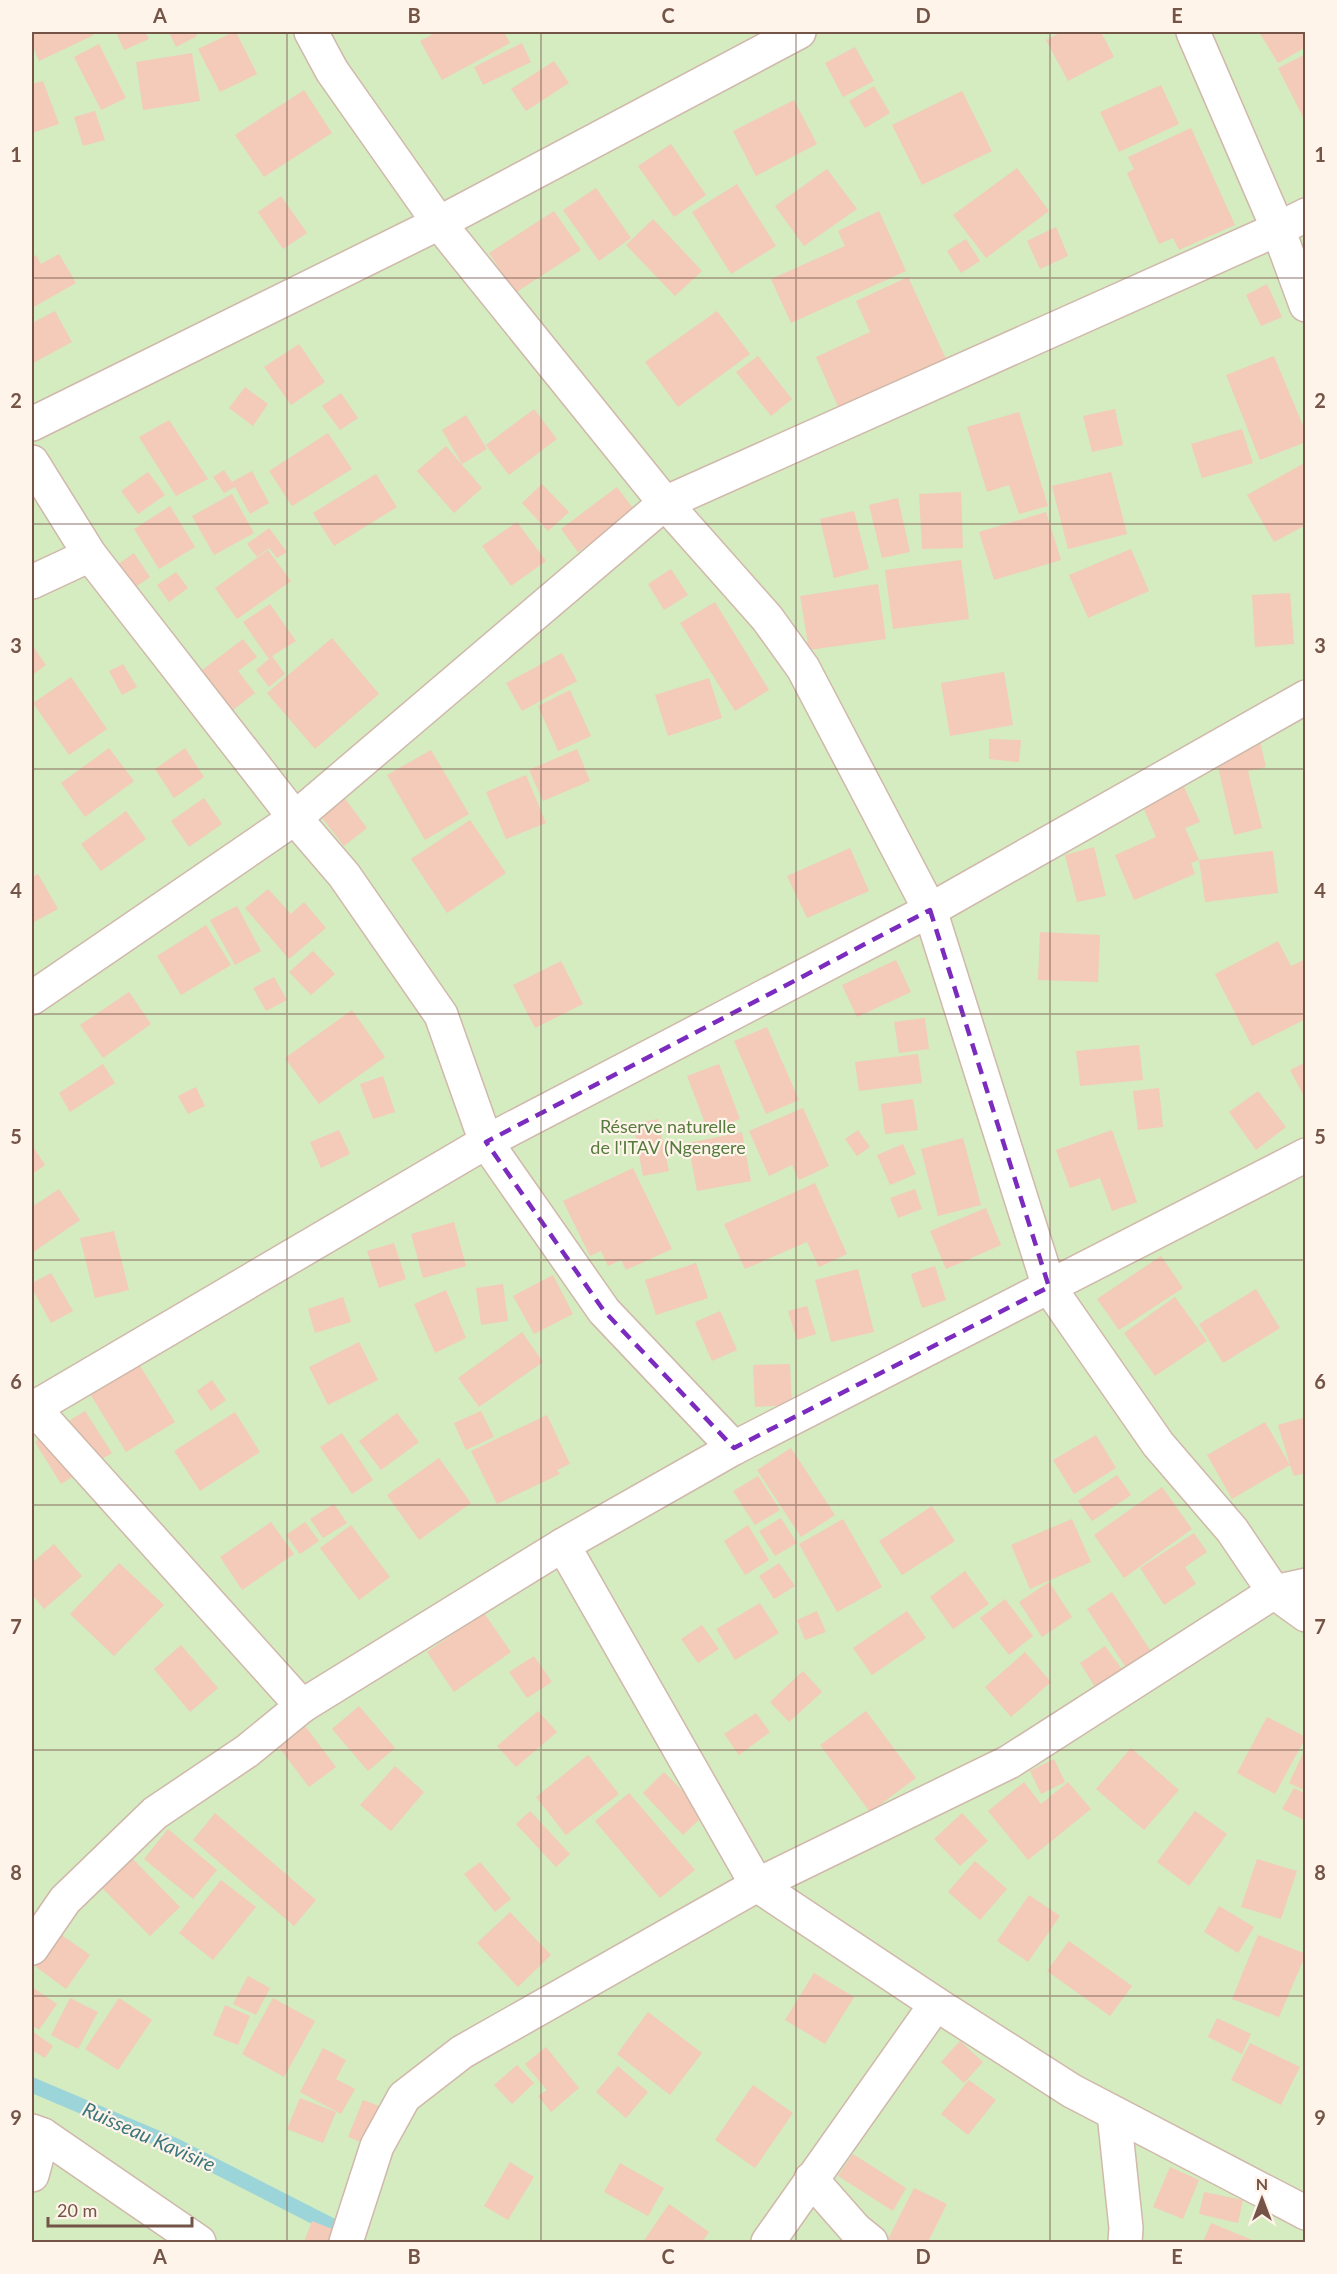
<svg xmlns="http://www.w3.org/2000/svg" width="1337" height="2274" font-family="Lato,sans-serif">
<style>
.green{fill:#d5ebc0}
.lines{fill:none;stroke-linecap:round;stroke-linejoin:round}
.stream{stroke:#9cd5d9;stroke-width:15}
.building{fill:#f3cbb8}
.minor-casing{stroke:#d0b8ab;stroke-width:36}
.minor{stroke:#fff;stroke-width:33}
.marked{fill:none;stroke:#7b2cbf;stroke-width:4.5;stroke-dasharray:12 8;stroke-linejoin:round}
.grid{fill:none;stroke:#755448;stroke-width:1.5;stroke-opacity:0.55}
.labels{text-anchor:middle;stroke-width:4.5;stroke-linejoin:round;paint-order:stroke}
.park-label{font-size:18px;fill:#567b3f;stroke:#fff4e9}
.water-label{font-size:20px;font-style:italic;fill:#3b767c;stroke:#fff4e9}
.neatline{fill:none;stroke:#755448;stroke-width:2}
.grid-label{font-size:20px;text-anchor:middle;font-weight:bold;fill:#755448}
</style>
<rect width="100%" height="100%" fill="#fdf0e2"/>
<rect class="green" x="32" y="32" width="1273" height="2210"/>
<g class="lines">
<path class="stream" d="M32,2085L176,2146L352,2236"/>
</g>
<g class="building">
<path d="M32,32H92L94,35L39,61L32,44Z"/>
<path d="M116,32H145L149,39L124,50Z"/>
<path d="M169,32H195L197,36L176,47Z"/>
<path d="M234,32H236L257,74L220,92L198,49Z"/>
<path d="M437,32H504L510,43L442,80L420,41Z"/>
<path d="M1062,32H1101L1114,57L1068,81L1046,40Z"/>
<path d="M1259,32H1306V47L1278,63Z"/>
<path d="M522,43L531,62L483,85L474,67Z"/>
<path d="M99,44L126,98L101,110L74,57Z"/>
<path d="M855,47L874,81L843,97L825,63Z"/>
<path d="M192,53L200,101L143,110L136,62Z"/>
<path d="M1306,54V123L1278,68Z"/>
<path d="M554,61L569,83L526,111L511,89Z"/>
<path d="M43,81L59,124L32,133V84Z"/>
<path d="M1161,85L1179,124L1119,152L1100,112Z"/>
<path d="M874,86L890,113L865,128L849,101Z"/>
<path d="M304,90L332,133L264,177L235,135Z"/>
<path d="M962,91L992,151L922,185L892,125Z"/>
<path d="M794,100L817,144L756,176L733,131Z"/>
<path d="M95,111L105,140L83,146L74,117Z"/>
<path d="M1191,128L1235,225L1179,250L1173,238L1159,244L1127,173L1134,169L1128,157Z"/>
<path d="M671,144L706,195L674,217L638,166Z"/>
<path d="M1017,168L1049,211L986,258L953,215Z"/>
<path d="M827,169L857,209L804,246L775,206Z"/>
<path d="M737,184L776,246L731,274L692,212Z"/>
<path d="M596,188L631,238L599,261L563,210Z"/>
<path d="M281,196L307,233L283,249L258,212Z"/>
<path d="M554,211L581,250L515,293L489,253Z"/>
<path d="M879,211L906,271L791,323L771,279L845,246L838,231Z"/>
<path d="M653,219L702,271L675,296L626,245Z"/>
<path d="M1056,227L1068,256L1040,269L1027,241Z"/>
<path d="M966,239L980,261L961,273L947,251Z"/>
<path d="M59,254L76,283L32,308V258L36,255L41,264Z"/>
<path d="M908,277L947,361L840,411L816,357L870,332L856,301Z"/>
<path d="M1267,284L1282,317L1261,326L1246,295Z"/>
<path d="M55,311L72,342L33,363L32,323Z"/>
<path d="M717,311L750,354L678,407L645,362Z"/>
<path d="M299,344L325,382L291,405L264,367Z"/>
<path d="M758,356L792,399L771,416L736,372Z"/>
<path d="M1274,356L1306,433V442L1260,460L1226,375Z"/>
<path d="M245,387L268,404L253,426L229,408Z"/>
<path d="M341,393L358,418L340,430L322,406Z"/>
<path d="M534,409L557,439L509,475L486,445Z"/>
<path d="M1115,409L1123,445L1092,452L1083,416Z"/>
<path d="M1019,412L1048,506L1019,514L1009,485L987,492L967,427Z"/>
<path d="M466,415L487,449L462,464L442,430Z"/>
<path d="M169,420L208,479L176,496L139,437Z"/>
<path d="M1242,429L1253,463L1202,478L1191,444Z"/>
<path d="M328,433L352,469L292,506L269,471Z"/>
<path d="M446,446L482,488L454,513L417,471Z"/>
<path d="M1306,462V525L1274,542L1247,495Z"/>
<path d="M224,470L232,482L252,471L269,503L250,514L235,487L224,493L213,477Z"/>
<path d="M148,472L165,495L138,514L121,491Z"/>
<path d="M1111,472L1127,534L1068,549L1052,486Z"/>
<path d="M376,474L397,507L334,546L313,513Z"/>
<path d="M542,484L569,512L548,531L522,503Z"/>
<path d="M617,487L635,511L578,552L561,529Z"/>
<path d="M961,492L963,548L922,549L919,494Z"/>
<path d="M232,494L254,533L214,555L192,516Z"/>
<path d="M898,498L910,552L882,558L869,505Z"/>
<path d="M170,506L195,547L159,569L134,529Z"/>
<path d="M854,511L869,569L834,578L820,519Z"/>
<path d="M1046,512L1061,560L994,580L979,532Z"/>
<path d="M517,522L546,561L511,586L482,546Z"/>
<path d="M269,528L287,552L277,558L269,548L257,557L247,544Z"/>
<path d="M1131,549L1149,591L1088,618L1069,575Z"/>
<path d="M268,550L291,581L237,619L215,588Z"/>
<path d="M134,553L150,577L127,593L110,570Z"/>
<path d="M961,560L969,619L893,629L885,570Z"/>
<path d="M671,569L688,595L664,610L648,584Z"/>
<path d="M176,572L188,588L169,602L157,585Z"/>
<path d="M878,584L886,639L809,650L800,596Z"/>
<path d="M1290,593L1294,644L1255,647L1252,595Z"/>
<path d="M715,602L769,690L735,711L680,623Z"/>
<path d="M270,604L296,641L272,656L285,674L269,687L256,670L269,659L243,622Z"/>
<path d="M332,638L379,694L315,749L267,693Z"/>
<path d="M243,639L257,657L238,671L255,693L233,710L201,671Z"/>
<path d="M32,645L46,665L32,675Z"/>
<path d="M562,653L577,681L522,711L506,683Z"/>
<path d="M123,664L137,687L122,695L109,671Z"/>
<path d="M1004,672L1013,725L950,736L941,683Z"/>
<path d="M71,677L107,729L69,755L33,703Z"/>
<path d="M709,678L722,718L668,736L655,695Z"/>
<path d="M570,690L591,736L558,751L538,706Z"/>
<path d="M989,739L1021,740L1019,762L989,759Z"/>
<path d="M1260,742L1266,767L1248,771L1262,828L1234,835L1215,754Z"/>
<path d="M109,748L134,781L85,817L61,783Z"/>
<path d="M185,748L204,777L174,798L155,769Z"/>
<path d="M577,749L590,781L543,801L529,770Z"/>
<path d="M431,750L469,814L425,840L387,775Z"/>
<path d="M526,775L546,823L506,839L486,792Z"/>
<path d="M1180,778L1200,822L1185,828L1199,860L1191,863L1195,874L1134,900L1115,855L1156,837L1138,795Z"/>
<path d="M343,796L367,828L344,846L319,814Z"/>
<path d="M204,798L222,824L189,847L171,821Z"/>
<path d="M126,811L146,839L101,871L81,844Z"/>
<path d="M470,820L506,873L447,913L411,859Z"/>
<path d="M1094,847L1106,896L1077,902L1065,855Z"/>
<path d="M850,848L869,891L807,918L787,876Z"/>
<path d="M1273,851L1278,893L1205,902L1199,860Z"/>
<path d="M38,874L58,909L32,923V877Z"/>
<path d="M268,889L291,914L304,902L326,928L289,959L245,908Z"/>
<path d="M237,906L261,951L235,965L210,920Z"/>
<path d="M206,925L231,965L181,995L157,956Z"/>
<path d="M1040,932L1100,935L1098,982L1038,980Z"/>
<path d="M1278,941L1291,966L1306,959V1019L1252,1046L1215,974Z"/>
<path d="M313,951L335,974L311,995L289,972Z"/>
<path d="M896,960L911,992L857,1017L842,985Z"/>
<path d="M561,961L583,1004L535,1028L513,985Z"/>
<path d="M274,977L287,1000L266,1011L253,988Z"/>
<path d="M129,992L151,1024L103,1058L80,1025Z"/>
<path d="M352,1010L385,1057L319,1104L285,1058Z"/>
<path d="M925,1018L929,1049L899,1053L894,1022Z"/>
<path d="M767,1027L799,1100L766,1114L734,1041Z"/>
<path d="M1139,1045L1143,1080L1080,1086L1076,1051Z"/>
<path d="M918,1054L922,1083L859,1091L855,1062Z"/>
<path d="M1306,1062V1096H1304L1290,1070Z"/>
<path d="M103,1064L115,1083L70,1112L59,1093Z"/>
<path d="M719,1064L740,1119L708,1131L687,1076Z"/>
<path d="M383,1076L395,1112L373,1119L360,1084Z"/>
<path d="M196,1087L205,1106L188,1114L178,1096Z"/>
<path d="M1159,1088L1163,1127L1138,1130L1133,1091Z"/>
<path d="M1258,1091L1286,1127L1256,1150L1229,1112Z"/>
<path d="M913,1099L918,1130L885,1134L881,1104Z"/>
<path d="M803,1108L829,1166L799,1180L792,1165L769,1176L749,1131Z"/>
<path d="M658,1119L669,1171L643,1176L633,1124Z"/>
<path d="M339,1130L350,1154L321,1168L310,1142Z"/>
<path d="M858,1130L870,1147L857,1156L845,1139Z"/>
<path d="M1112,1130L1137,1202L1112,1211L1100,1178L1070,1188L1056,1150Z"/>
<path d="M742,1132L751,1181L697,1191L688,1143Z"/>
<path d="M963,1138L981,1205L938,1216L921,1149Z"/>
<path d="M903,1144L916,1174L890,1185L877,1155Z"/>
<path d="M32,1145L45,1165L32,1174Z"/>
<path d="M633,1168L672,1249L626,1270L621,1260L608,1266L601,1251L590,1256L563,1201Z"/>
<path d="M815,1183L847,1254L819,1267L807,1242L745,1269L724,1224Z"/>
<path d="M59,1189L80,1220L32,1253V1207Z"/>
<path d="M915,1189L922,1209L898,1218L890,1198Z"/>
<path d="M986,1208L1001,1245L946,1269L930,1231Z"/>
<path d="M454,1222L466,1266L423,1278L411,1234Z"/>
<path d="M114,1231L129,1290L95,1298L80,1238Z"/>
<path d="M394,1243L406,1279L379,1288L367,1251Z"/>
<path d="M1161,1256L1183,1288L1119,1330L1097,1299Z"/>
<path d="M696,1263L708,1298L656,1315L645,1280Z"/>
<path d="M935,1266L946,1300L922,1308L911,1274Z"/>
<path d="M858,1269L874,1332L831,1342L815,1280Z"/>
<path d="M51,1273L73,1311L51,1323L32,1288V1283Z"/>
<path d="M553,1275L573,1314L534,1334L513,1296Z"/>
<path d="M503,1284L508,1321L481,1325L476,1288Z"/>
<path d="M1256,1289L1280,1328L1223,1363L1199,1324Z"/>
<path d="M446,1290L466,1338L435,1353L414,1304Z"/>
<path d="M343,1297L351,1322L315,1333L308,1309Z"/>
<path d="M1175,1297L1207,1341L1155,1376L1124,1333Z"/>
<path d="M807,1306L816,1334L797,1340L788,1311Z"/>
<path d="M720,1311L737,1350L712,1361L695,1322Z"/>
<path d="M522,1332L543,1362L479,1407L458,1378Z"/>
<path d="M359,1342L378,1380L328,1405L309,1367Z"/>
<path d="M130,1350L175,1422L126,1452L82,1381Z"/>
<path d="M790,1364L792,1405L755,1407L753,1365Z"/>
<path d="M212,1380L226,1400L211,1411L197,1391Z"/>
<path d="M85,1411L112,1453L61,1484L35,1442Z"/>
<path d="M481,1411L494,1437L466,1450L454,1423Z"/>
<path d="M235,1412L260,1452L200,1491L174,1451Z"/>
<path d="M397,1413L419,1442L381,1470L359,1441Z"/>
<path d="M547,1415L570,1464L557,1470L560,1474L497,1504L471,1451Z"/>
<path d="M1306,1417V1473L1294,1476L1290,1465L1232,1499L1207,1455L1265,1422L1290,1465L1278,1425Z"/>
<path d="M342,1433L373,1480L352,1494L320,1447Z"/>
<path d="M1096,1435L1116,1468L1074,1494L1053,1460Z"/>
<path d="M791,1448L835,1515L801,1537L757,1470Z"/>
<path d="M439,1458L471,1503L419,1540L387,1495Z"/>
<path d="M1117,1475L1131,1495L1092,1521L1078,1501Z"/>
<path d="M758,1476L780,1510L755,1525L733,1491Z"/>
<path d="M1162,1487L1192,1529L1124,1578L1094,1535Z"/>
<path d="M334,1504L347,1523L323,1538L310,1519Z"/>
<path d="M932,1506L955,1541L902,1575L879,1541Z"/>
<path d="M781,1518L797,1543L775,1556L759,1531Z"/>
<path d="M843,1519L882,1587L837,1612L799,1544Z"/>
<path d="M1072,1519L1091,1562L1030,1589L1011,1545Z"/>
<path d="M271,1522L294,1554L242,1590L220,1557Z"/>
<path d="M305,1522L319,1541L300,1554L286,1535Z"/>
<path d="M351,1525L390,1577L359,1600L320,1548Z"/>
<path d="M748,1525L769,1560L745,1575L724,1541Z"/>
<path d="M1194,1533L1207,1552L1185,1567L1196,1584L1164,1605L1140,1568Z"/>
<path d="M54,1544L82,1576L44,1609L32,1594V1563Z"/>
<path d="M119,1563L164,1605L114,1656L70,1614Z"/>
<path d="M779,1563L795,1586L774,1599L759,1576Z"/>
<path d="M965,1571L989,1604L953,1629L930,1597Z"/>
<path d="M1049,1582L1072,1617L1042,1637L1019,1602Z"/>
<path d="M1112,1592L1156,1659L1131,1675L1087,1609Z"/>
<path d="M1005,1599L1033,1636L1009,1655L980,1618Z"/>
<path d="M760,1603L779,1633L735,1660L716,1629Z"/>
<path d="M817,1611L826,1632L805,1640L797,1620Z"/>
<path d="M907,1611L926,1638L872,1675L853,1648Z"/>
<path d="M484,1613L511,1652L454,1692L427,1652Z"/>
<path d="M702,1625L719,1649L698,1663L681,1639Z"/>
<path d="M181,1645L218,1688L190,1712L154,1669Z"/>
<path d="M1105,1646L1124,1672L1097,1690L1080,1663Z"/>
<path d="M1025,1652L1051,1682L1011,1717L985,1687Z"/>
<path d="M534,1656L552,1682L527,1698L509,1672Z"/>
<path d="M803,1671L822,1692L789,1722L770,1702Z"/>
<path d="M359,1706L395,1748L368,1771L332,1729Z"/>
<path d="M538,1711L557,1732L516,1767L497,1746Z"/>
<path d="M866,1711L916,1778L870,1812L820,1745Z"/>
<path d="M756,1713L770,1732L739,1755L724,1734Z"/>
<path d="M1267,1717L1306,1737L1275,1794L1237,1773Z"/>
<path d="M299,1718L336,1767L309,1787L272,1738Z"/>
<path d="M1306,1747V1791L1289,1783Z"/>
<path d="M1131,1748L1179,1790L1144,1830L1096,1789Z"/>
<path d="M588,1755L619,1794L566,1835L536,1797Z"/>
<path d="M1054,1759L1065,1782L1041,1794L1030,1771Z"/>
<path d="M395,1766L424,1792L391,1831L360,1805Z"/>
<path d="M664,1772L705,1814L683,1835L643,1793Z"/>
<path d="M1024,1782L1041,1804L1068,1782L1091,1809L1028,1860L988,1811Z"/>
<path d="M1294,1788L1306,1794V1821L1282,1809Z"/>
<path d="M629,1793L695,1870L660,1898L595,1821Z"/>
<path d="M530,1811L570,1854L556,1867L516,1824Z"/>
<path d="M1195,1811L1227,1834L1189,1886L1157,1862Z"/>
<path d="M215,1813L316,1900L294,1926L193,1840Z"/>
<path d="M962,1813L988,1841L960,1866L934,1839Z"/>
<path d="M168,1829L217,1870L193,1899L144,1859Z"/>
<path d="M121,1847L180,1907L150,1936L90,1876Z"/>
<path d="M1257,1859L1297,1871L1281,1919L1241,1907Z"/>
<path d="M975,1861L1007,1889L980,1920L948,1892Z"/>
<path d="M480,1862L511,1899L495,1912L464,1874Z"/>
<path d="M221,1880L256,1907L213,1960L179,1933Z"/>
<path d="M1029,1895L1060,1916L1028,1962L997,1941Z"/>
<path d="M1219,1906L1254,1927L1238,1953L1204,1932Z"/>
<path d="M510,1912L551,1955L518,1987L477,1943Z"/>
<path d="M56,1931L90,1955L66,1989L32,1964Z"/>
<path d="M1258,1935L1306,1954L1279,2017L1232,1999Z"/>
<path d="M1069,1941L1132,1986L1110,2016L1047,1971Z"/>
<path d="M814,1973L854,1997L825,2044L785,2020Z"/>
<path d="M248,1976L270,1988L256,2015L233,2004Z"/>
<path d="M32,1987L57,2004L39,2030L32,2025Z"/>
<path d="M70,1998L98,2012L78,2049L51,2035Z"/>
<path d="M119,1998L152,2020L118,2070L85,2049Z"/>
<path d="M273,1998L315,2021L284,2077L242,2054Z"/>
<path d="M225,2005L250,2016L238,2045L213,2035Z"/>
<path d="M648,2012L702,2053L670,2095L617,2054Z"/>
<path d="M1217,2018L1251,2034L1242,2054L1208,2037Z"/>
<path d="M32,2031L53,2046L45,2058L32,2050Z"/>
<path d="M960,2041L983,2062L964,2083L941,2062Z"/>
<path d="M1250,2043L1300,2067L1281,2105L1231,2080Z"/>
<path d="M546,2047L579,2088L551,2112L538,2096L547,2090L525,2064Z"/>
<path d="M323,2048L346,2060L336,2079L355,2089L341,2114L300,2092Z"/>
<path d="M517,2065L534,2083L512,2104L494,2085Z"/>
<path d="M618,2066L648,2092L626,2118L596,2092Z"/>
<path d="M969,2080L996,2100L968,2135L941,2114Z"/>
<path d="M753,2085L793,2113L755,2168L715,2140Z"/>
<path d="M300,2098L336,2112L323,2143L287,2129Z"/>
<path d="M363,2100L393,2111L378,2149L348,2137Z"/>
<path d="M853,2154L906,2188L893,2211L838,2176Z"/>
<path d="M510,2162L534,2177L508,2220L484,2206Z"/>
<path d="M620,2163L664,2188L648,2216L604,2192Z"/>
<path d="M1170,2167L1199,2180L1183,2219L1153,2207Z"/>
<path d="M914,2188L947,2204L928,2242H895L888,2239Z"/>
<path d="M1204,2192L1243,2200L1238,2223L1199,2214Z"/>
<path d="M669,2204L709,2232L702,2242H643Z"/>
<path d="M312,2221L355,2238L353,2242H304Z"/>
<path d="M1211,2223L1257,2242H1203Z"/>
</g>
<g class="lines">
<g class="minor-casing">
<g id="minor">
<path d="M311,32L332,71L439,223L665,503L767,618L803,668L930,910L1049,1287L1158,1444L1232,1530L1274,1592L1306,1615"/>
<path d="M1193,32L1278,229L1306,305"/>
<path d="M32,424L439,223L799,32"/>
<path d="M32,462L90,555L295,818L344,875L441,1015L486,1142L604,1311L734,1448"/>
<path d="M32,582L90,555"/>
<path d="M32,998L295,818L665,503L1278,229L1306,215"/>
<path d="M32,1406L302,1706"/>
<path d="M32,1409L486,1142L930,910L1306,697"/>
<path d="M563,1545L757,1885L936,2004L1072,2091L1306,2213"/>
<path d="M32,1948L65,1900L155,1813L247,1751L302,1706L563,1545L734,1448L1306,1155"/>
<path d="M1114,2113L1126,2228L1125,2242"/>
<path d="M32,2131L43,2135L199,2242"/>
<path d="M32,2175L43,2135"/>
<path d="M811,2179L855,2229L871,2242"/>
<path d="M346,2242L377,2146L404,2097L462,2052L757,1885L1009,1762L1274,1592L1306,1585"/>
<path d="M768,2242L936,2004"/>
</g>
</g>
<use href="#minor" class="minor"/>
</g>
<path class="marked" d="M930,910L1049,1287L734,1448L604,1311L486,1142Z"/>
<path class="grid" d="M287,32V2242M541,32V2242M796,32V2242M1050,32V2242M32,278H1306M32,524H1306M32,769H1306M32,1014H1306M32,1260H1306M32,1505H1306M32,1750H1306M32,1996H1306"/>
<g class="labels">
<g class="park-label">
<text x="668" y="1133">Réserve naturelle<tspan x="668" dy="21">de l'ITAV (Ngengere</tspan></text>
</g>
<g class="water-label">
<text transform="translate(149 2137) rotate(24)" y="7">Ruisseau Kavisire</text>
</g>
</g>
<rect width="1337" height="2274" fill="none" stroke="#fff4e9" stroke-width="66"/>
<g transform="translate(1262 2199)" stroke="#fff4e9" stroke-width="4.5" paint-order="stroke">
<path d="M0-4.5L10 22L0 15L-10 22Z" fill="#755448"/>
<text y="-9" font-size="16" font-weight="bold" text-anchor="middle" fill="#755448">N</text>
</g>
<path d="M48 2217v9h144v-9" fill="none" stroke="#755448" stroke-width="3"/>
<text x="57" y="2217" font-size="18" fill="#755448" stroke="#fff4e9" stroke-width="4.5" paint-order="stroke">20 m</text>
<rect x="33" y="33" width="1271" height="2208" class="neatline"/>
<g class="grid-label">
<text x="160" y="23">A</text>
<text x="414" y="23">B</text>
<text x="668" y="23">C</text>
<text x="923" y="23">D</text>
<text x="1177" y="23">E</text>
<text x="16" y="162">1</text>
<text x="1320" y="162">1</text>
<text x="16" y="408">2</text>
<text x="1320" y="408">2</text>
<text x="16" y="653">3</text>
<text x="1320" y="653">3</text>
<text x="16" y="898">4</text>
<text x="1320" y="898">4</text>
<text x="16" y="1144">5</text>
<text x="1320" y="1144">5</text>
<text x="16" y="1389">6</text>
<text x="1320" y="1389">6</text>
<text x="16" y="1634">7</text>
<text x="1320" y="1634">7</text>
<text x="16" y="1880">8</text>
<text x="1320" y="1880">8</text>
<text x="16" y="2125">9</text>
<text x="1320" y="2125">9</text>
<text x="160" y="2264">A</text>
<text x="414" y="2264">B</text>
<text x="668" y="2264">C</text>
<text x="923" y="2264">D</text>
<text x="1177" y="2264">E</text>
</g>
</svg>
